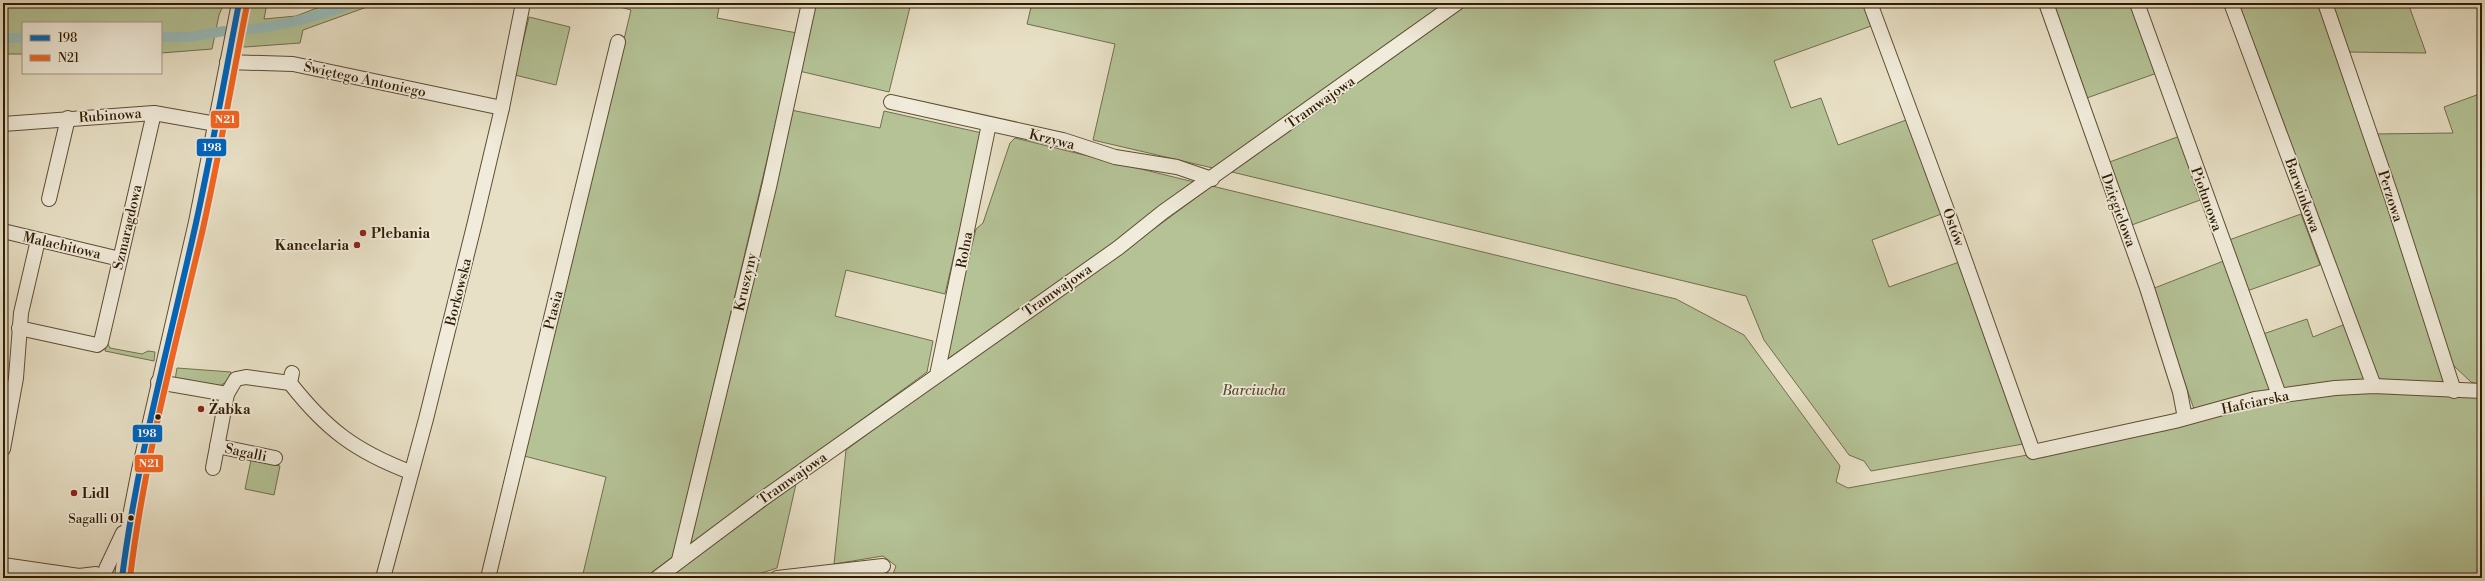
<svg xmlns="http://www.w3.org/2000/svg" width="2485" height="581" font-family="'Libre Bodoni',serif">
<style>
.green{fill:#b4c296;stroke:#726f4c}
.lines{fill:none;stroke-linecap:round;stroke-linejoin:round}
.canal{stroke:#98bcba;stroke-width:10}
.minor-casing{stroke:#5e4d33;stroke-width:16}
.minor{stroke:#f0ebda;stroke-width:14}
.bus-1-casing{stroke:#f0ebda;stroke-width:9}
.bus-2-casing{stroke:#f0ebda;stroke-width:9}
.bus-1{stroke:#0065bd;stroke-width:6}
.bus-2{stroke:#f26522;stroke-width:6}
.poi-dot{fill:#8f2418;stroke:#f0ebda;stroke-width:1.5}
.bus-dot{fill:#301c02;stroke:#f0ebda;stroke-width:1.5}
.labels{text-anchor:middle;stroke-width:3.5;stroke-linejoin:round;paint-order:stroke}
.bus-label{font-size:13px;fill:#301c02;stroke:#f0ebda;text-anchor:end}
.street-label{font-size:14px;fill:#301c02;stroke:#f0ebda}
.poi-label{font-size:14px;font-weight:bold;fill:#301c02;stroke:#f0ebda;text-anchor:start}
.park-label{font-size:14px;font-style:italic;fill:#584e2e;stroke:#f0ebda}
.line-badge{stroke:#f0ebda;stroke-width:1.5}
.badge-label{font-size:11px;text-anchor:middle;font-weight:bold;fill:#fff}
</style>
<rect width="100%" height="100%" fill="#e8e0c6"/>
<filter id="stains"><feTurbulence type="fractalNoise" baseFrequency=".005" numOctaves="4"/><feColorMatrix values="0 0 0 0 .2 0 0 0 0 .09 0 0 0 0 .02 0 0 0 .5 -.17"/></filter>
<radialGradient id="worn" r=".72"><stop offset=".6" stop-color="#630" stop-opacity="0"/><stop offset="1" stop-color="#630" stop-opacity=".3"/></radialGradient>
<g class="green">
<path d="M3,3H224L219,15L212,49L161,53V23H23V54H3Z"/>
<path d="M245,3H267L264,19L296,16L330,3H378L303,30L300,43L245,47L236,45Z"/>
<path d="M621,3H720L717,18L797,33L673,557L647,578H582L606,477L524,456L631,10L620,7Z"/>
<path d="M814,3H911L889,92L799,71Z"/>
<path d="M1032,3H1451L1217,169L1093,140L1115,44L1027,24Z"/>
<path d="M1470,3H1866L1874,25L1774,61L1791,108L1821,98L1838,145L1909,119L1944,213L1872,240L1889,287L1962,261L2025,437L2023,444L1871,471L1864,461L1849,455L1764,340L1746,296L1232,172Z"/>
<path d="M2051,3H2131L2157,73L2084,99Z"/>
<path d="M2235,3H2321L2448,383L2375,380Z"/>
<path d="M2330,3H2408L2426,53L2348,52Z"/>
<path d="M529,17L570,27L556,85L515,75Z"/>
<path d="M2482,93V385L2471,382L2453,365L2374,134L2453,133L2444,107Z"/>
<path d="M791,110L880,128L884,111L982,133L945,294L846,270L835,316L933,341L927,372L693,543L689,541Z"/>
<path d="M2180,136L2203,199L2129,226L2107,163Z"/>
<path d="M1015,138L1194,182L1112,247L943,362L976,229L983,223L1010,143Z"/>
<path d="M1212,186L1676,299L1744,335L1840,466L1836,482L1848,488L2136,435L2336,389L2482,395V578H878L880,572L893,574L896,566L883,556L834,564L846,450C967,360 1092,276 1212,186Z"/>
<path d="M2301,214L2320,265L2247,291L2229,240Z"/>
<path d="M2226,260L2275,392L2195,412L2152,289Z"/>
<path d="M2307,319L2313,337L2348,323L2367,379L2281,391L2263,334Z"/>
<path d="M107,342L110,348L142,354L148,351L155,352L154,361L105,351Z"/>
<path d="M177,368L231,372L228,381L216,388L175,380Z"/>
<path d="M251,460L280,466L274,495L245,489Z"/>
<path d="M796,484L777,568L746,578H668Z"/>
</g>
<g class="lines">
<g class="canal">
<path d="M241,30C281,27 317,17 354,3"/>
<path d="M161,37H190L224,31"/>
<path d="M3,38H23"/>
</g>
<g class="minor-casing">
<g id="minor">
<path d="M1870,3L1948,213L2033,452L2175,421L2255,399L2335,388L2374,386L2482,391"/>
<path d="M2046,3L2147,288L2180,392L2185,418"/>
<path d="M2137,3L2279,395"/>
<path d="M2231,3L2374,386"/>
<path d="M2325,3L2391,195L2454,391"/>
<path d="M227,62L293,64L502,108"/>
<path d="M891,102L1063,140L1115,157L1177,167L1212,179"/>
<path d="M3,124L154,113L216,124"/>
<path d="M49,199L68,118"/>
<path d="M3,231L120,259"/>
<path d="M19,328L97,345L101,342L154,113"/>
<path d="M292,373L290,383C326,429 355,451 410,472"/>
<path d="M937,375L989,124"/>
<path d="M158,382L227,394L213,468"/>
<path d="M227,394L236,379L246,377L290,383"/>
<path d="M217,446L275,458"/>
<path d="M3,449L16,378L21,313L38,240"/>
<path d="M679,560L769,187L809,3"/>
<path d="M3,565L79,576L96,574"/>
<path d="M106,569L123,533"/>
<path d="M122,577L129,521L139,470L196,222L239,3"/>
<path d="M383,578L426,419L475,222L502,108L523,3"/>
<path d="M488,578L618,42"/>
<path d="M657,578L761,500L1118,248L1163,212L1457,3"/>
<path d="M777,578L883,566"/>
</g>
</g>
<use href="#minor" class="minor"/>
<g class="bus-1-casing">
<path id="bus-1" d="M122,578C137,458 170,341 196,223C212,150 225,76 239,3"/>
</g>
<g class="bus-2-casing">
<path id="bus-2" d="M130,578C144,461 175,347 202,233C219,157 232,80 247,5"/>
</g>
<use href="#bus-1" class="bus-1"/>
<use href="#bus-2" class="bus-2"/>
</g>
<g class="poi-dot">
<circle cx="363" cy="233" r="4"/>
<circle cx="357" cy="245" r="4"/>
<circle cx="201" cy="409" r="4"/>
<circle cx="74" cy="493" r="4"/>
</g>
<g class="bus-dot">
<circle cx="158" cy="417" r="3.5"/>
<circle cx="131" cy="518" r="3.5"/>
</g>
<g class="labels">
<g class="bus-label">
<text x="124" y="523">Sagalli 01</text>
</g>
<g class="street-label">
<text transform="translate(365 79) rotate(12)" y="5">Świętego Antoniego</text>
<text transform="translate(1320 102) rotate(-35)" y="5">Tramwajowa</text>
<text transform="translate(110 115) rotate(-4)" y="5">Rubinowa</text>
<text transform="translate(1052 139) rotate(14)" y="5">Krzywa</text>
<text transform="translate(2303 195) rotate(70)" y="5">Barwinkowa</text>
<text transform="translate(2391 196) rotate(72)" y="5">Perzowa</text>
<text transform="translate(2207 199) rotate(70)" y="5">Piołunowa</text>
<text transform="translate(2119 210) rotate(70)" y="5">Dzięgielowa</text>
<text transform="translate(127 227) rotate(-77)" y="5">Szmaragdowa</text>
<text transform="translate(1954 227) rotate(70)" y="5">Ostów</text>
<text transform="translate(62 245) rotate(13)" y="5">Malachitowa</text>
<text transform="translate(964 250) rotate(-79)" y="5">Rolna</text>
<text transform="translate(745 282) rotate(-77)" y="5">Kruszyny</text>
<text transform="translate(1057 290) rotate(-35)" y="5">Tramwajowa</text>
<text transform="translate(458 292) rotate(-76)" y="5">Borkowska</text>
<text transform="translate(553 310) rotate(-76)" y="5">Ptasia</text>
<text transform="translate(2255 402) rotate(-12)" y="5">Hafciarska</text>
<text transform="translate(246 452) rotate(12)" y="5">Sagalli</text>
<text transform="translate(792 478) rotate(-35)" y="5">Tramwajowa</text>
</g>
<g class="poi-label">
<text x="371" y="238">Plebania</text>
<text x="349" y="250" text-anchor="end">Kancelaria</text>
<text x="209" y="414">Żabka</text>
<text x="82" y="498">Lidl</text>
</g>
<g class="park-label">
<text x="1254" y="395">Barciucha</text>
</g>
</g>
<g class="line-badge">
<rect x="210" y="110" width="30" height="19" rx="4" fill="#f26522"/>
<rect x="196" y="138" width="31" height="19" rx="4" fill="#0065bd"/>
<rect x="132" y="424" width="31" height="19" rx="4" fill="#0065bd"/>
<rect x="134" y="454" width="30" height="19" rx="4" fill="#f26522"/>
</g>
<g class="badge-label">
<text x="225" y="123">N21</text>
<text x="212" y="151">198</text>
<text x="147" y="437">198</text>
<text x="149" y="467">N21</text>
</g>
<rect width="2485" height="581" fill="none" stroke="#e8e0c6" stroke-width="16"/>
<rect x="4" y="4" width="2477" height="573" fill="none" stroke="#301c02" stroke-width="2"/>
<rect x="8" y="8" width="2469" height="565" fill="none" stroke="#301c02"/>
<rect x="22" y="22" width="140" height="52" fill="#f0ebda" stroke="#a39884"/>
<rect x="30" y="35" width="20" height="6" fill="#0065bd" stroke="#a39884"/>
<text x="58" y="42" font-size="12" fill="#301c02">198</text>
<rect x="30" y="55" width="20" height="6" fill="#f26522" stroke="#a39884"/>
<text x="58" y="62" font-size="12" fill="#301c02">N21</text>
<rect width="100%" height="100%" filter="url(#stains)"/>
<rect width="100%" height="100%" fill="url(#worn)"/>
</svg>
